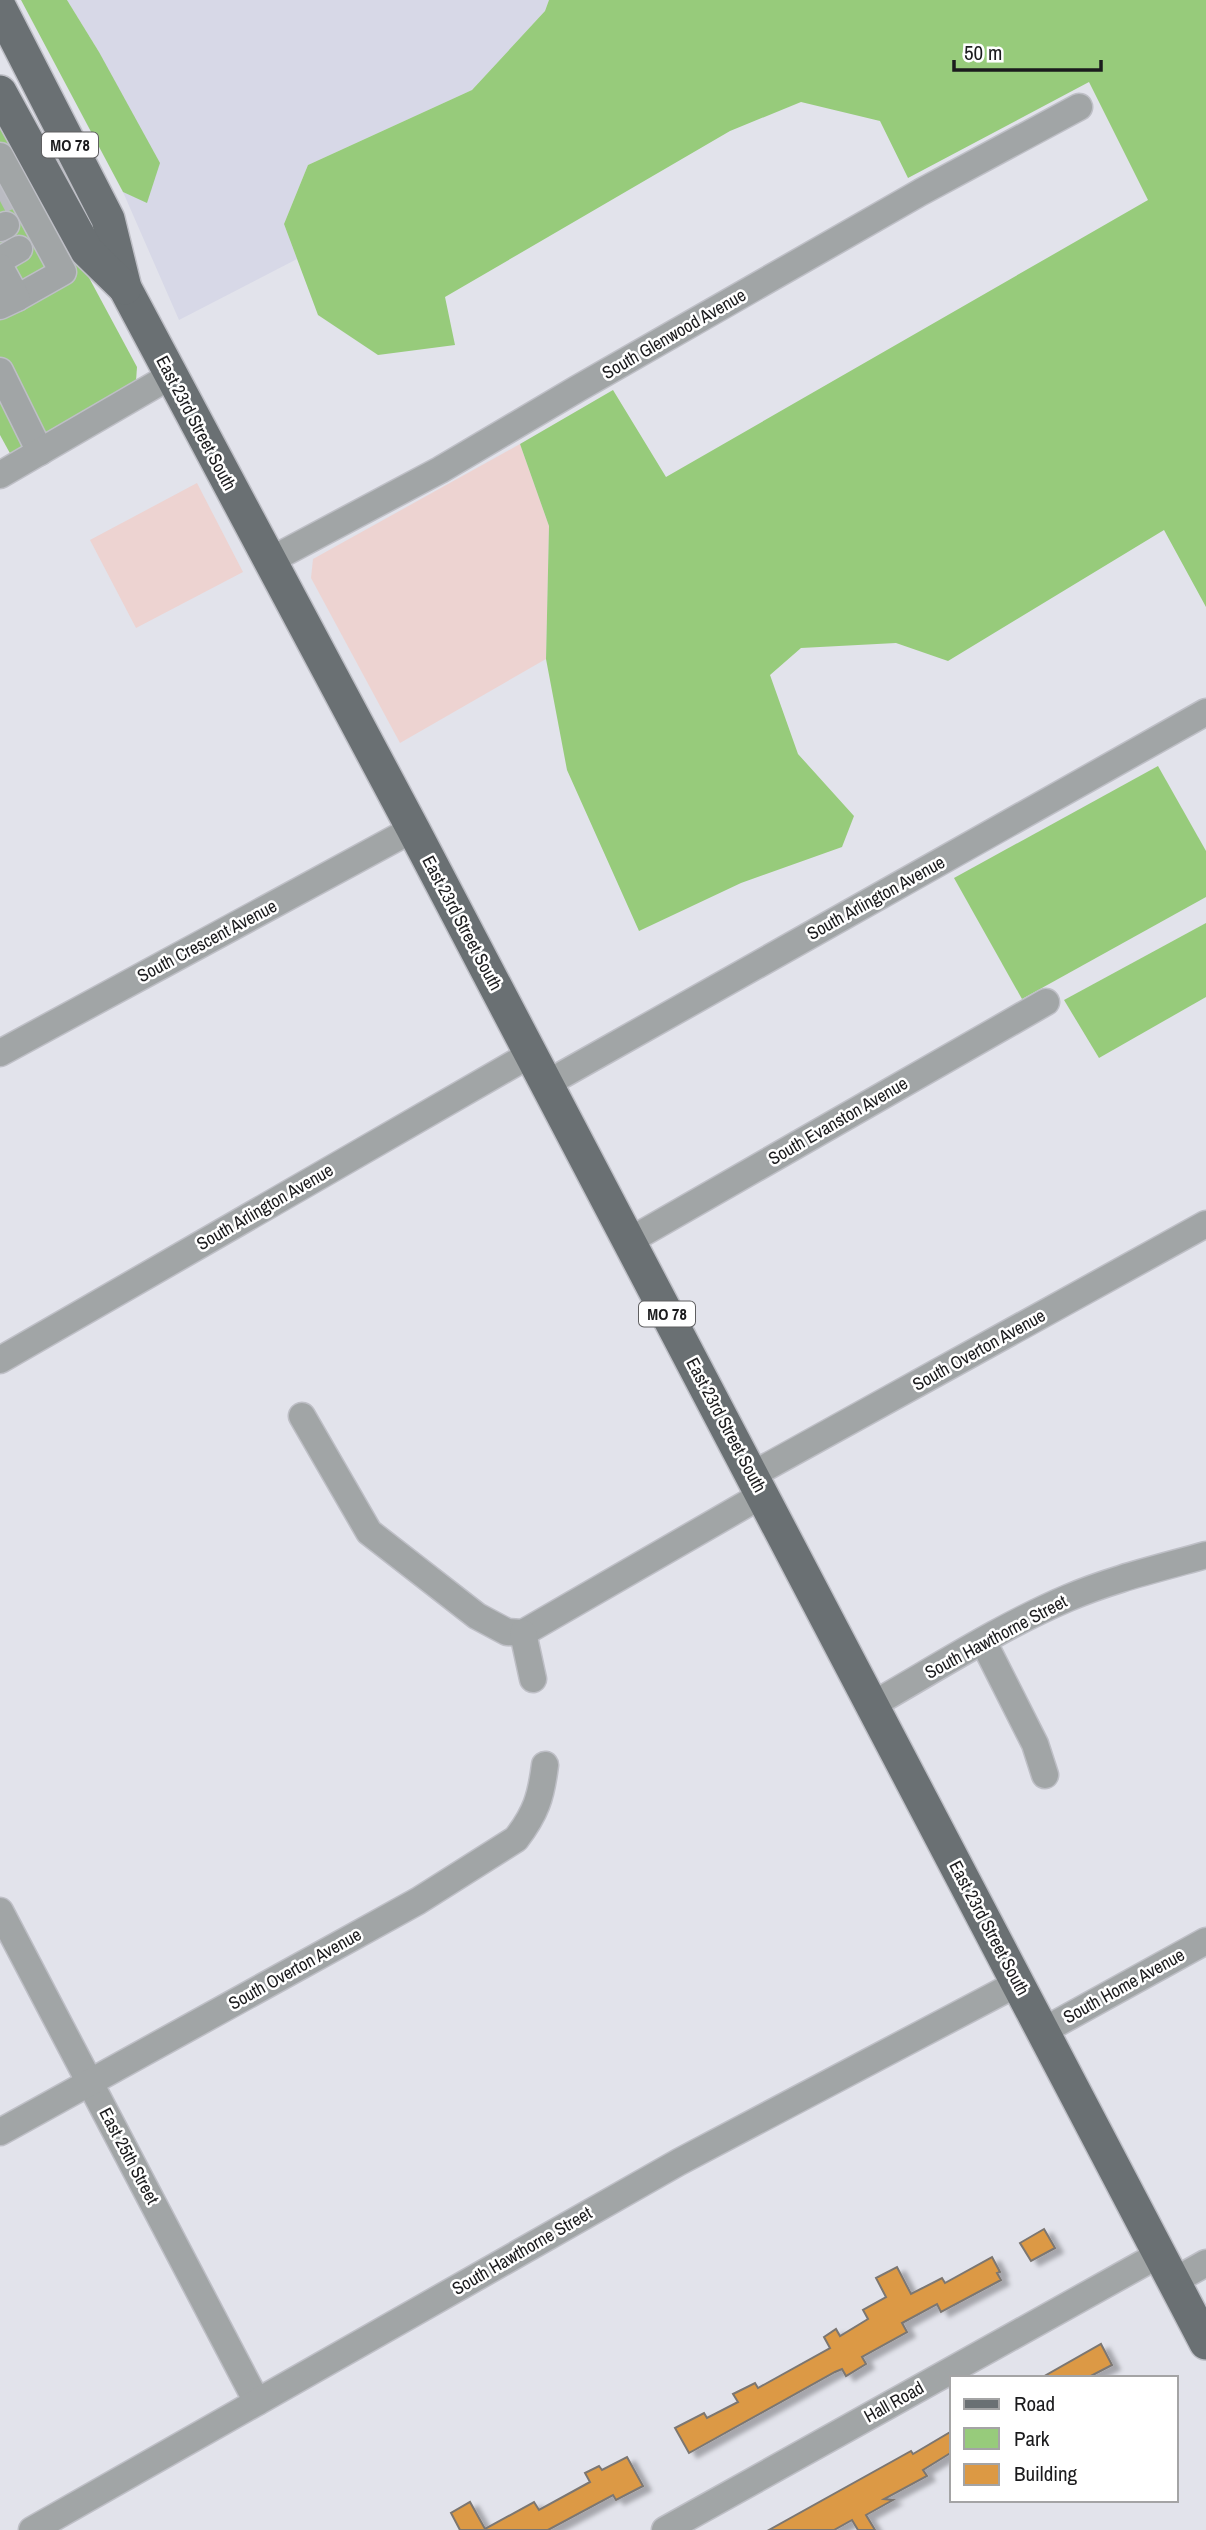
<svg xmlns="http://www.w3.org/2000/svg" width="1206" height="2530" font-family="'Archivo Narrow',sans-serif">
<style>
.commercial{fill:#edd3d1}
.built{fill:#d7d8e7}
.green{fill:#97cb7b}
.building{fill:#dc9944;stroke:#7b7671;stroke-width:2;filter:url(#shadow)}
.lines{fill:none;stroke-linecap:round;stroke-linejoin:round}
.minor-tunnel{stroke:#babbc2;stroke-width:26;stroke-dasharray:26 13;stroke-linecap:butt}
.minor-casing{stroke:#bebfc6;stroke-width:29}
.major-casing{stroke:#bebfc6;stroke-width:36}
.minor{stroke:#a1a5a6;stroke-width:26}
.major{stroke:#6a7073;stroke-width:33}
.labels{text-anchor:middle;stroke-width:5;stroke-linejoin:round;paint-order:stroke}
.shield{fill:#fff;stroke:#5f5f61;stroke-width:2}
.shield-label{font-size:16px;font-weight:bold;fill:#1b1b1d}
.street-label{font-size:18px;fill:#1b1b1d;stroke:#fff}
</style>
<defs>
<filter id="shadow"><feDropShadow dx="8" dy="4.5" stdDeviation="2" flood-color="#0004"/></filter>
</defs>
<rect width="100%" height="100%" fill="#e2e3eb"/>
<g class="commercial">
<path d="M520,444L549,526L546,659L400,743L311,578L313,559Z"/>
<path d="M197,483L243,572L136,628L90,540Z"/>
</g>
<path class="built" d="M67,0H549L545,11L472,90L308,165L284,224L297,259L179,320L123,192L147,202L99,52Z"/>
<g class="green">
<path d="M21,0H67L99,52L160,163L147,203L123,192Z"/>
<path d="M549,0H1206V607L1164,530L948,661L896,643L801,648L770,675L798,754L854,816L842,847L741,883L639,931L567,770L546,659L549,526L520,444L613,390L666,477L1148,200L1089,82L908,178L880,121L801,102L730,131L445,297L455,345L378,355L318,315L284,224L308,165L472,90L545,11Z"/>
<path d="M0,112L137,367L136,381L12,457L0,435Z"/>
<path d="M1158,766L1206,851V897L1022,999L954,878Z"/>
<path d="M1206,923V997L1099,1058L1064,1000Z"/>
</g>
<g class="building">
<path d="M1044,2229L1055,2248L1031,2261L1020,2243Z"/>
<path d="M992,2257L1000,2272L997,2273L1001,2280L941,2312L937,2304L902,2323L907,2332L862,2357L866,2364L846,2376L842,2369L835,2372L689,2453L675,2428L704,2413L707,2418L738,2402L733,2394L755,2383L758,2388L830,2348L824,2337L836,2329L840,2336L868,2319L863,2310L886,2297L876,2278L897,2267L911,2294L942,2278L945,2283Z"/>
<path d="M1101,2344L1112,2365L1087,2378H1041Z"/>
<path d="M952,2431V2452L923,2470L927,2476L884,2499L893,2500L866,2515L875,2530H858L852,2520L834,2530H769L911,2451L913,2454Z"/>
<path d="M627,2457L643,2486L616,2500L613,2495L548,2530H460L451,2513L470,2502L485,2529L534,2502L539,2510L590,2482L585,2473L599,2466L602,2470Z"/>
</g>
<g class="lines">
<path class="minor-tunnel" d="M0,201L15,193"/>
<g class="minor-casing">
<g id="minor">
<path d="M0,156L63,272L17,298"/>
<path d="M0,228L6,225"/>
<path d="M0,260L19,249"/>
<path d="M0,267L17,298L0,306"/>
<path d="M0,371L40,452"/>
<path d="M0,475L172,375"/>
<path d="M269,561L440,470L577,389L921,192L1079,107"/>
<path d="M0,1053L413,829"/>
<path d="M546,1084L1206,712"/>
<path d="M629,1241L1046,1002"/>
<path d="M0,1360L531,1054"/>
<path d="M302,1416L369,1532L477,1616L507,1632L523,1633L762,1495"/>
<path d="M752,1475L1206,1224"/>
<path d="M523,1633L533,1679"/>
<path d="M983,1641L1035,1744L1045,1775"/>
<path d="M872,1705C937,1668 1000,1627 1068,1598C1112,1579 1160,1568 1206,1555"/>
<path d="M0,1911L257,2402"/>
<path d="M1043,2031L1206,1941"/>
<path d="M0,2132L418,1901L516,1839C536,1813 541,1797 545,1765"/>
<path d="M1174,2281L1206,2263"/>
<path d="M32,2530L679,2162L1018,1983"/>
<path d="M665,2530L1160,2254"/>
</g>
</g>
<g class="major-casing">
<g id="major">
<path d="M0,8L108,219L125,288L413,829L1206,2343"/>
<path d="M0,92L87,251L125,288"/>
</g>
</g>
<use href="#minor" class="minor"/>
<use href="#major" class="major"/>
</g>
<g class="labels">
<g class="shield">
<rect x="42" y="132.5" width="56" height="25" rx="5"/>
<rect x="639" y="1301.5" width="56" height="25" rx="5"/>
</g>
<g class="shield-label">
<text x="70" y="151">MO 78</text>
<text x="667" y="1320">MO 78</text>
</g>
<g class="street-label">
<text transform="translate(674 334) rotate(-30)" y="6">South Glenwood Avenue</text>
<text transform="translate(196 423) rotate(62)" y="6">East 23rd Street South</text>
<text transform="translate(876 898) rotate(-29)" y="6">South Arlington Avenue</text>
<text transform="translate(462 923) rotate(62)" y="6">East 23rd Street South</text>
<text transform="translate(207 941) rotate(-28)" y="6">South Crescent Avenue</text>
<text transform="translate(838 1121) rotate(-30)" y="6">South Evanston Avenue</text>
<text transform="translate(265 1207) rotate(-30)" y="6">South Arlington Avenue</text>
<text transform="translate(979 1350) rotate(-29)" y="6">South Overton Avenue</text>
<text transform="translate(726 1425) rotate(62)" y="6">East 23rd Street South</text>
<text transform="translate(996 1637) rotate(-28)" y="6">South Hawthorne Street</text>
<text transform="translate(989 1928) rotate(62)" y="6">East 23rd Street South</text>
<text transform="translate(295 1969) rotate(-29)" y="6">South Overton Avenue</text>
<text transform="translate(1124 1986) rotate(-29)" y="6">South Home Avenue</text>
<text transform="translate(129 2156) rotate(62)" y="6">East 25th Street</text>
<text transform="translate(522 2251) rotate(-30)" y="6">South Hawthorne Street</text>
<text transform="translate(894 2402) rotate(-29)" y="6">Hall Road</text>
</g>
</g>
<rect x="950" y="2376" width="228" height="126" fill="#ffffff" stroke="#a4a4a5" stroke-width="2"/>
<rect x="964" y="2399" width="35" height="10" fill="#6a7073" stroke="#a4a4a5" stroke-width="2"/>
<text x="1014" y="2411" font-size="21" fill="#1b1b1d">Road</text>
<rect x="964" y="2428" width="35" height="21" fill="#97cb7b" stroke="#a4a4a5" stroke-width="2"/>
<text x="1014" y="2446" font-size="21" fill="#1b1b1d">Park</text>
<rect x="964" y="2464" width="35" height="21" fill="#dc9944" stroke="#a4a4a5" stroke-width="2"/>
<text x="1014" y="2481" font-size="21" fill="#1b1b1d">Building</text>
<path d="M954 60v10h147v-10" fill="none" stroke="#1b1b1d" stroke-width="3.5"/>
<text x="964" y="60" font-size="21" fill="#1b1b1d" stroke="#ffffff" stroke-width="5" paint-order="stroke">50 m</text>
</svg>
